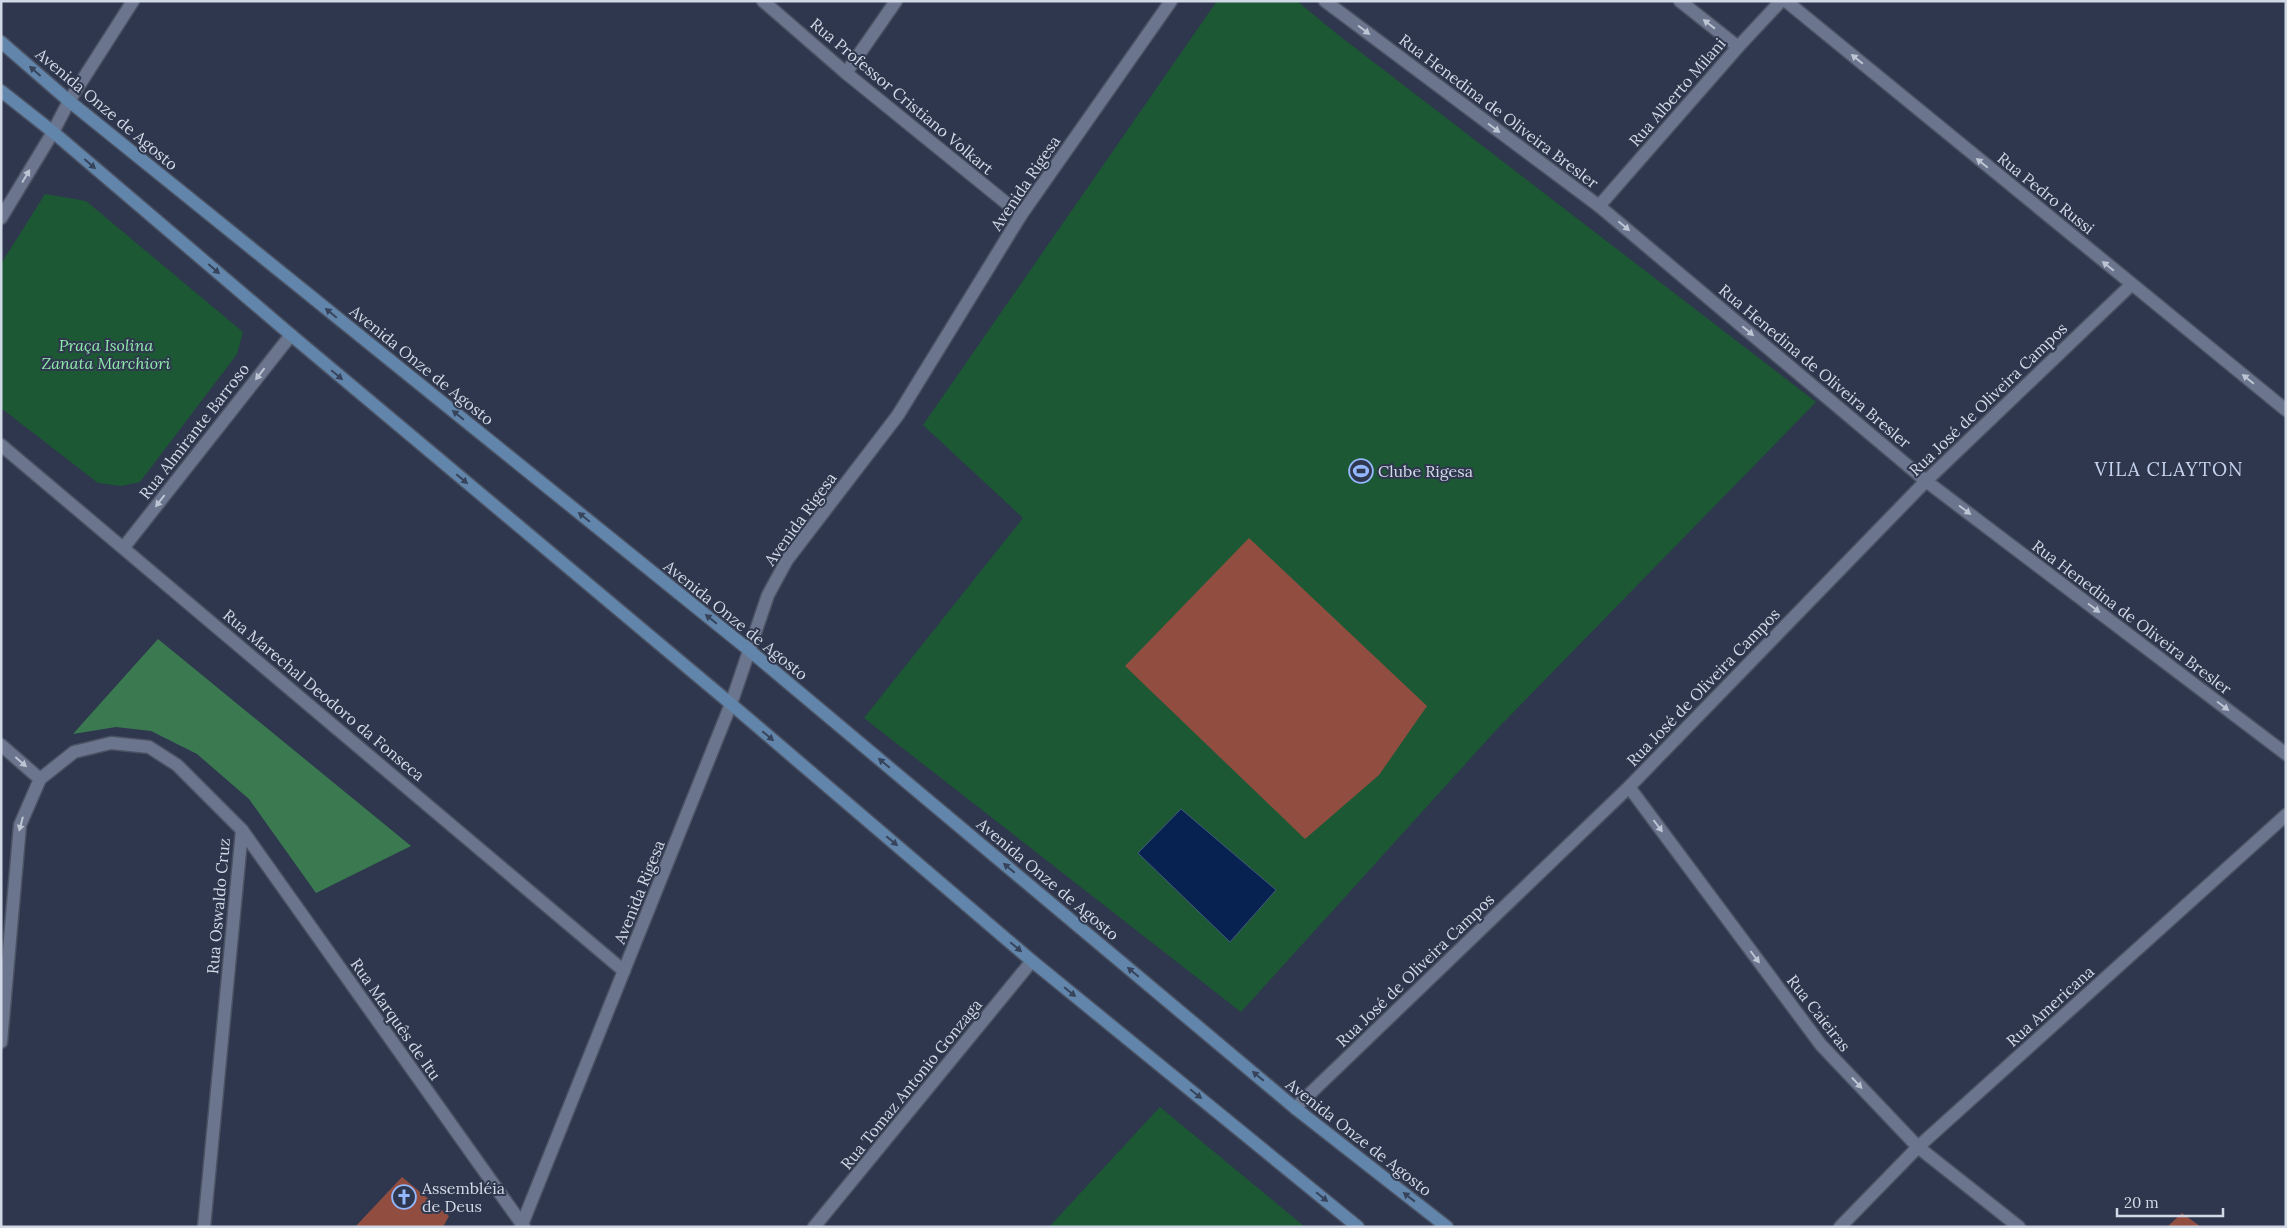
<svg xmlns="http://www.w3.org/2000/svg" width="2287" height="1228" font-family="Lora,serif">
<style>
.green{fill:#1d5834}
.forest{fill:#3b7a51}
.water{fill:#072251;stroke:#44597e}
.building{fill:#914e40}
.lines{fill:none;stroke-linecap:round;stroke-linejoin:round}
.minor-casing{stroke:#4b5264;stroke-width:15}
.secondary-casing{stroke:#4b5264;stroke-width:15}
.minor{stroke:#6b768e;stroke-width:12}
.secondary{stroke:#6286ab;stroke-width:12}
.oneway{fill:#bdc5d4}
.oneway2{fill:#36435b}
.labels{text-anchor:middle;stroke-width:4;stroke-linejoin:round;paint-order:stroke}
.street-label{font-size:16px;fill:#d2d9e6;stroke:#2e374d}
.park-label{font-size:16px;font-style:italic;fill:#8feaab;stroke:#2e374d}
.poi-label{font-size:16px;fill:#d2d9e6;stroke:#2e374d;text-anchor:start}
.quarter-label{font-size:19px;letter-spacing:1px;fill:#c7d4ef;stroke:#2e374d}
</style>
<rect width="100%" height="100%" fill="#2e374d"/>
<g class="green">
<path d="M1217,1H1297L1337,34L1816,402L1497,729L1241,1012L864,718L1023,518L923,425Z"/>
<path d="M45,194L86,201L243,332L237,354L140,482L122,486L98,483L1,408V264Z"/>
<path d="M1160,1107L1305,1227H1049Z"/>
</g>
<path class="forest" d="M158,639L411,846L316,893L249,799L197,754L151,731L116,727L73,734Z"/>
<path class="water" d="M1181,809L1276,890L1230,942L1138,853Z"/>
<g class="building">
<path d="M1249,538L1427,706L1379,775L1305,839L1125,666Z"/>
<path d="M402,1177L449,1216L443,1227H355Z"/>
<path d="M2182,1213L2201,1227H2167Z"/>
</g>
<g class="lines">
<g class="minor-casing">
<g id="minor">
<path d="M763,1L846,73L1021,215"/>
<path d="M1325,1L1599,206L1926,481L2286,754"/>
<path d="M1680,1L1738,47"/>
<path d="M1786,1L2286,410"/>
<path d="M846,73L896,1"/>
<path d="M1599,206L1738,47L1781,1"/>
<path d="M1,218L53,132L69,101L133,1"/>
<path d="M1,445L624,971"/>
<path d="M124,547L291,335"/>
<path d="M1,745L40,779"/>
<path d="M1629,787L1821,1045L1918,1147L2019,1227"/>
<path d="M242,830L524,1227"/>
<path d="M1,1042L20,825L40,779L74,752L111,743L149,747L177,765L242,830L204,1227"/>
<path d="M1295,1108L1629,787L1926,481L2131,285"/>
<path d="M521,1227L731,704L768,595L787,560L898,415L1021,215L1171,1"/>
<path d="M814,1227L1032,961"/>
<path d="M1840,1227L1918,1147L2286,815"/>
</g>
</g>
<g class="secondary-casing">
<g id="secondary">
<path d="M1,42L69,101L749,650L1295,1108L1447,1227"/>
<path d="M1,91L53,132L291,335L731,704L1032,961L1358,1227"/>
</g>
</g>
<use href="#minor" class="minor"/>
<use href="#secondary" class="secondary"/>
</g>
<defs><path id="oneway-solid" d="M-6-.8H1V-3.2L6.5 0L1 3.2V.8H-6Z" transform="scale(1.25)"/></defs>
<g class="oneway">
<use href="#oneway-solid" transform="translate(1709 24) rotate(-142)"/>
<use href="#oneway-solid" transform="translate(1364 30) rotate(37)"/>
<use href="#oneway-solid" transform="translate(1857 59) rotate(-141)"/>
<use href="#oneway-solid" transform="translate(1494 128) rotate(37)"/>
<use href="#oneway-solid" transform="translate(1982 163) rotate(-141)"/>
<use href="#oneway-solid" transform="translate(26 176) rotate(-59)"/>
<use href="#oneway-solid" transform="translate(1624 226) rotate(40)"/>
<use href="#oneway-solid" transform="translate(2108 266) rotate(-141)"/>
<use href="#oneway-solid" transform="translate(1748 331) rotate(40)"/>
<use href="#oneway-solid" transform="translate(260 374) rotate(128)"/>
<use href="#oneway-solid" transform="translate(2248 379) rotate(-141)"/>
<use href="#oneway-solid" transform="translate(160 501) rotate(128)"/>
<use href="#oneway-solid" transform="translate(1965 510) rotate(37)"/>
<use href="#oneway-solid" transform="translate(2094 608) rotate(37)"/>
<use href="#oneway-solid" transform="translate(2223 706) rotate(37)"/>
<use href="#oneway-solid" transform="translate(21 762) rotate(41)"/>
<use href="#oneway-solid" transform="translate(21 824) rotate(105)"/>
<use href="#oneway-solid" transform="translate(1658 826) rotate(53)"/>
<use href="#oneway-solid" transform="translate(1755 957) rotate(53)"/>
<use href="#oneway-solid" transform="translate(1857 1083) rotate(47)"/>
</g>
<g class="oneway2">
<use href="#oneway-solid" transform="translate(35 71) rotate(-139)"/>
<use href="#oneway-solid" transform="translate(90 164) rotate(41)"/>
<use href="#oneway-solid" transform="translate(214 269) rotate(41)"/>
<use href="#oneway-solid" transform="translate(331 313) rotate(-141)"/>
<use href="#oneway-solid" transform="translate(337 375) rotate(40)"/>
<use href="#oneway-solid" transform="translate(458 415) rotate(-141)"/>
<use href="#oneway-solid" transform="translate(462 479) rotate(40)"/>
<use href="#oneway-solid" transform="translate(584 517) rotate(-141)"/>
<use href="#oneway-solid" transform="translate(711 619) rotate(-141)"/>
<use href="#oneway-solid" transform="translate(768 736) rotate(40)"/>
<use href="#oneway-solid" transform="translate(884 763) rotate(-140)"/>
<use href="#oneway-solid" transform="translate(892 841) rotate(40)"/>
<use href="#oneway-solid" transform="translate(1009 868) rotate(-140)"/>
<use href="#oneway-solid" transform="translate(1016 947) rotate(40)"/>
<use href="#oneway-solid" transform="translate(1133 972) rotate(-140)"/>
<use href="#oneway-solid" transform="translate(1070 992) rotate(39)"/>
<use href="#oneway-solid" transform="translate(1258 1076) rotate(-140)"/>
<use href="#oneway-solid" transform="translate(1196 1094) rotate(39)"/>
<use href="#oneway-solid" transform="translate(1322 1197) rotate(39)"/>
<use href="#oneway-solid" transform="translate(1409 1197) rotate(-142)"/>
</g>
<defs>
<g id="stadium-ring" transform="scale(1.25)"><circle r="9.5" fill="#2e374d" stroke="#94b7fd" stroke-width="1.5"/><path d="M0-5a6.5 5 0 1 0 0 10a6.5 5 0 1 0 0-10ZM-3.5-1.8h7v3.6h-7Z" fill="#94b7fd"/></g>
<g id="church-ring" transform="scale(1.25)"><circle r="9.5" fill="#2e374d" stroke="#94b7fd" stroke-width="1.5"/><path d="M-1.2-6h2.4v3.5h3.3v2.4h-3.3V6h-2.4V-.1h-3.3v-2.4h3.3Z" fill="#94b7fd"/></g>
</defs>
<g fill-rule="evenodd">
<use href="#stadium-ring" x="1361" y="471"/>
<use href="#church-ring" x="404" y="1197"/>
</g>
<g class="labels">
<g class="street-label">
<text transform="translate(1677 92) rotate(-49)" y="6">Rua Alberto Milani</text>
<text transform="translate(902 96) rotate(40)" y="6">Rua Professor Cristiano Volkart</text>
<text transform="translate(107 109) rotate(40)" y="6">Avenida Onze de Agosto</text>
<text transform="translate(1499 111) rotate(37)" y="6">Rua Henedina de Oliveira Bresler</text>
<text transform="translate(1025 183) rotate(-56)" y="6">Avenida Rigesa</text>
<text transform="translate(2046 193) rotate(39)" y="6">Rua Pedro Russi</text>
<text transform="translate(422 365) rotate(39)" y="6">Avenida Onze de Agosto</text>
<text transform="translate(1815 366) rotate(40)" y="6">Rua Henedina de Oliveira Bresler</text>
<text transform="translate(1988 399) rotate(-44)" y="6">Rua José de Oliveira Campos</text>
<text transform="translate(194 431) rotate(-52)" y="6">Rua Almirante Barroso</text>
<text transform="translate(800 519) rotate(-54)" y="6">Avenida Rigesa</text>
<text transform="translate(2132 617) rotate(37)" y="6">Rua Henedina de Oliveira Bresler</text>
<text transform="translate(736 620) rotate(39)" y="6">Avenida Onze de Agosto</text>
<text transform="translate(1703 687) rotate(-46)" y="6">Rua José de Oliveira Campos</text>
<text transform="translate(324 695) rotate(40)" y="6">Rua Marechal Deodoro da Fonseca</text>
<text transform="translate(1048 879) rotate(40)" y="6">Avenida Onze de Agosto</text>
<text transform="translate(639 892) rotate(-68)" y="6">Avenida Rigesa</text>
<text transform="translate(218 906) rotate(-85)" y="6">Rua Oswaldo Cruz</text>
<text transform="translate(1415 970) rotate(-44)" y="6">Rua José de Oliveira Campos</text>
<text transform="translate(2050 1006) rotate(-42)" y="6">Rua Americana</text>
<text transform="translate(1819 1013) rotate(52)" y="6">Rua Caieiras</text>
<text transform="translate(396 1019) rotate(55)" y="6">Rua Marquês de Itu</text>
<text transform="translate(911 1084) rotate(-51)" y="6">Rua Tomaz Antonio Gonzaga</text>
<text transform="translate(1359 1137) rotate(38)" y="6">Avenida Onze de Agosto</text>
</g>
<g class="park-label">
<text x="106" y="351">Praça Isolina<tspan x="106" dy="18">Zanata Marchiori</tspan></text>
</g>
<g class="poi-label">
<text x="1378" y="477">Clube Rigesa</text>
<text x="422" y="1194">Assembléia<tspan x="422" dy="18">de Deus</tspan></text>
</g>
<g class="quarter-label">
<text x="2169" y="476">VILA CLAYTON</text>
</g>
</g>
<rect width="2287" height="1228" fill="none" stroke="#d2d9e6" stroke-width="5"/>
<path d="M2117 1208v8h106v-8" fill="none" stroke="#d2d9e6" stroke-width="2.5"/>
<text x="2124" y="1208" font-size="15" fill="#d2d9e6" stroke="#2e374d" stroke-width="4" paint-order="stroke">20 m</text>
</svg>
